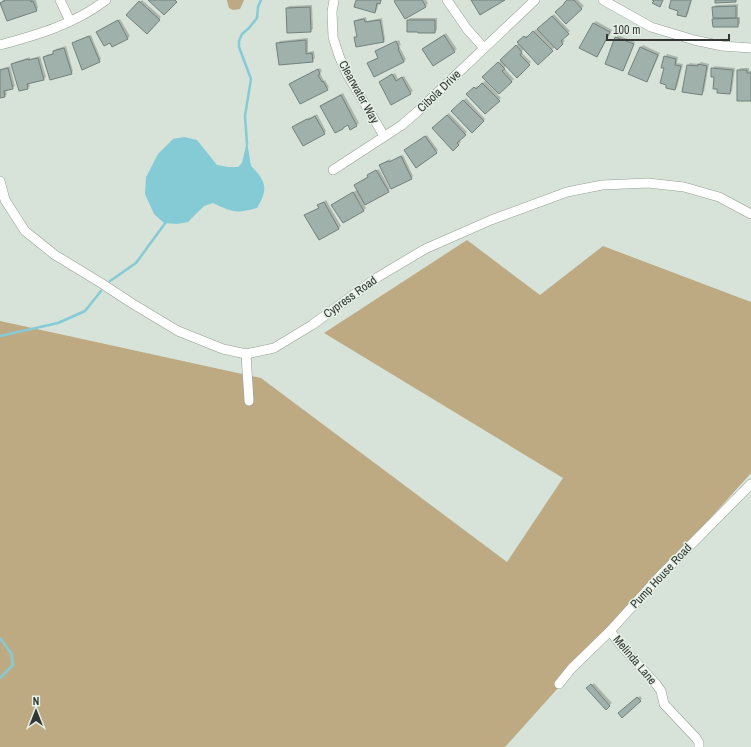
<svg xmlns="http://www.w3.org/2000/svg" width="751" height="747" font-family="'Archivo Narrow',sans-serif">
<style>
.green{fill:#bdaa83}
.water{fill:#84cbd6}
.shadow{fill:#0003}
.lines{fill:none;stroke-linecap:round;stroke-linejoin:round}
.stream{stroke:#84cbd6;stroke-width:2.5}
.building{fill:#a0b1ac;stroke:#72817d}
.minor-casing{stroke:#959f95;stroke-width:10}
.minor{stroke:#fff;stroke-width:9}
.labels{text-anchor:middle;stroke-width:3;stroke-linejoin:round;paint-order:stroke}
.street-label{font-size:12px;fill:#333733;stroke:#e4f0e5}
</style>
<rect width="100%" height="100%" fill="#d7e3d8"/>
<g class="green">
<path d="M227,0H244L240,9L233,10L229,8L227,1Z"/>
<path d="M467,240L540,295L603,246L751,302V473L505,747H0V321L261,378L507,562L563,478L324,333Z"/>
</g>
<path class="water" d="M184,137L197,140L217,165L228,167H238L242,163L247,141L251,166C267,181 268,190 257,208C236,214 232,212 213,203L204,206L188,222L177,224L164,223L154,214L145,194L146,177L158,154L173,139Z"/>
<g class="shadow">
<path d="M3,0H36L38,8L36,10L7,20L1,2Z"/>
<path d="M142,0L161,17L147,33L128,15Z"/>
<path d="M357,0H382L379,2L377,10L374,12Z"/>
<path d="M397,0H426L428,3L426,6L405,18Z"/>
<path d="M568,0H578L584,6L566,22Z"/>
<path d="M672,0H692L688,14L686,16Z"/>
<path d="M738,4V17H740V23L738,26H714L713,7L716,5Z"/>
<path d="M312,5L313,29L310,31L287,8L289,6Z"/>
<path d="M554,14L570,31L562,38L565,41L557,48L555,47L538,63L524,49L521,52L531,62L517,76L506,66L504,68L514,79L497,94L501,98L485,113L468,94L477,86L478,87L485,81L497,93L498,92L484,77L519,43L527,35L528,37L536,29L537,30Z"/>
<path d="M366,17L367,21L382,18L385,39L383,42L355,38L358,35L356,21L358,19Z"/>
<path d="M410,18H437V30L435,32L408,20Z"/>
<path d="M120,19L130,36L128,38L113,46L100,30Z"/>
<path d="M596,21L612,30L599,54L597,56L594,23Z"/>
<path d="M446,33L457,49L433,65L425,47Z"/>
<path d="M91,35L101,59L99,62L73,44L75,41Z"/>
<path d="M618,35L635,42L625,67L623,69L616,38Z"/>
<path d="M308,38V52L314,51L315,58L312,61L278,43L280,41Z"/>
<path d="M399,40L401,45L399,46L406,59L404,62L371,61L379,57L376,51L377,50V51Z"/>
<path d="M643,45L660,53L649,78L646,80L640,48Z"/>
<path d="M66,46L73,71L71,73L44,57L46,55L54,53V51L56,49Z"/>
<path d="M667,54L678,57L677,63L683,64L677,87L674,89L665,57Z"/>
<path d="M40,56L46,77L44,79L29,83L30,86L28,88L13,64L15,62L30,57V59Z"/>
<path d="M701,62L709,64L704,92L701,94L683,91L688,65L690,63L699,64Z"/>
<path d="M10,66L15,86L13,88L6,90L7,94L5,96L0,97V69Z"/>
<path d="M715,66L735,68L732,91L730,93L715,76H712V68Z"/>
<path d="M320,68L322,71L320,73L324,81L325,80L329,87L327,89L290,84L292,82Z"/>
<path d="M741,68H749V71H751V100L738,70Z"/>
<path d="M395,73L398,79L404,76L413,91L410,93L380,82L382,80Z"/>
<path d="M343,93L359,123L351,129L348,124L321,106L323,104Z"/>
<path d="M466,98L485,119L472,131L452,111Z"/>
<path d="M449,113L467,132L459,140L461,142L453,150L433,128Z"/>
<path d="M317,114L326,131L324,133L295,125L310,117V118Z"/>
<path d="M427,135L438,150L436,153L408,148Z"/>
<path d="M403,155L413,176L411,178L380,165L383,163L390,159L391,161Z"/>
<path d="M379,169L390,189L388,191L364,205L366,208L364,210L343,222L333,205L335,203L357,190L369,177L371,173Z"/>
<path d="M326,200L341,226L339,228L319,239L308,213L319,208L318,206Z"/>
<path d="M594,683L612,703L606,708L588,688Z"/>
<path d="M640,696L642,698L640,701L621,711Z"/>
</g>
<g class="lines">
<g class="stream">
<path d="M247,144L245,116L251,79L239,47V41L242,34L249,28L257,18L258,7L261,0"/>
<path d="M110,281L136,263L166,222"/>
<path d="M0,336L58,323L85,311L101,291"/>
<path d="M0,638L11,653L13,665L0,678"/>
</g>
</g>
<g class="building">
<path d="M6,0H31V2L33,1L37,11L7,21L0,3Z"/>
<path d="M148,0H175L177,2L164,15Z"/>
<path d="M356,0H381L380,4L377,3L375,13L354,7Z"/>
<path d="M396,0H422L426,7L405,19L394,1Z"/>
<path d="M471,0H505L480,15Z"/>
<path d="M567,0H574L582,9L566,24L555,12L564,4V3Z"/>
<path d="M652,0H663L660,7L652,3L654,1Z"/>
<path d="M671,0H691L686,17L677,15L678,11L669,8Z"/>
<path d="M715,0H736V2L715,3Z"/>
<path d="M139,1L160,20L147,34L126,15Z"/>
<path d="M736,6V18H713L712,7Z"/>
<path d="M310,7L311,32L287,33L286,8Z"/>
<path d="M552,16L569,34L561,41L563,44L557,50L537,29Z"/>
<path d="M738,18V27H713L712,19Z"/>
<path d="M364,19L365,22L380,20L384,42L356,47L354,37H357L354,21Z"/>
<path d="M118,20L128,39L112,47L110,43L104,46L96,32Z"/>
<path d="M407,20H435V33H418V32H407Z"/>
<path d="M593,23L610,32L597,57L579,48Z"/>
<path d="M533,31L553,51L538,65L517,42L524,36L526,38Z"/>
<path d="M444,35L455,52L433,66L422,49Z"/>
<path d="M89,36L100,62L82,70L72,43Z"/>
<path d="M615,37L634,44L623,71L605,64Z"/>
<path d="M306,40V54L312,53L313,62L279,65L276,43Z"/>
<path d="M396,41L399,48L398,49L404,62L374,77L367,63L378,58L375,51Z"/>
<path d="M516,45L522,52L520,55L530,65L517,78L500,60Z"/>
<path d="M640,47L658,55L647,82L628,74Z"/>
<path d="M64,48L72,74L50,80L43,57L53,54V51Z"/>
<path d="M664,56L676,59L675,65L681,66L675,90L666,88V85L660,83L664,68H661Z"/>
<path d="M38,58L44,80L27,84L28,89L19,91L11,64L28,59V60Z"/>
<path d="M498,62L505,69L502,71L512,82L499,94L482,77Z"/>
<path d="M698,64L707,66L702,95L682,92L687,65L698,66Z"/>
<path d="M8,68L13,89L4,91L5,97L0,98V70Z"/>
<path d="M711,68L733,70L730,94L717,93V89H713L714,77H711Z"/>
<path d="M318,69L320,74L318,75L322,82L323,81L328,90L300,104L289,84Z"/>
<path d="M737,70H747V73H751V101H737Z"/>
<path d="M392,74L396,81L402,77L411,94L391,105L379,82Z"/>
<path d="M482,83L500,101L485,114L466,94L474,87L476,89Z"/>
<path d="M341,95L357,126L350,130L348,125L343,128V129L335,133L320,106Z"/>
<path d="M463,100L484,121L472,133L451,111Z"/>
<path d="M447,115L466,135L457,143L459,145L453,151L432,128Z"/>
<path d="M315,116L325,134L303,146L292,127L307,119L308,120Z"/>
<path d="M425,136L437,153L416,168L404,150Z"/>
<path d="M401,156L412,179L391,189L379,165L388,161L389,162Z"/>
<path d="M376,170L389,192L365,205L354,185L368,177L367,175Z"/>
<path d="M353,192L364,211L343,223L331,205Z"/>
<path d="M324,202L339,229L319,240L304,215L319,208L317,205Z"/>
<path d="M591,684L610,706L606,710L586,688Z"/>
<path d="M637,697L641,701L622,718L618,713Z"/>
</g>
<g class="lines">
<g class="minor-casing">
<g id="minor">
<path d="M60,0L70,21"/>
<path d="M334,0L332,12L333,37L339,56L347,74L384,136"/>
<path d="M447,0L467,29L484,48"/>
<path d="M603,0L651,27L694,40L722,46L751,48"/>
<path d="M0,45C37,35 75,24 106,0"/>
<path d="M333,170L402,125L417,112L535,0"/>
<path d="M0,181L5,200L25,231L55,255L101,283L133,304L178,331L223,349L246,354L274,348L312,325L378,277L425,249L491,220L567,192L602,185L648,183L684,187L719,197L751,214"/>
<path d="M246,354L249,401"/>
<path d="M610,631L624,649L656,684L661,691L664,704L696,738L699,743V747"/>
<path d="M559,684L571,669L610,631L660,576L751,484"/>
</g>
</g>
<use href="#minor" class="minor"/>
</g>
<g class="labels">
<g class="street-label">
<text transform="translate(439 91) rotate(-44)" y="4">Cibola Drive</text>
<text transform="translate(359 92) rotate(61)" y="4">Clearwater Way</text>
<text transform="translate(350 297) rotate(-36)" y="4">Cypress Road</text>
<text transform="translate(661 576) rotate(-47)" y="4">Pump House Road</text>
<text transform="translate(635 660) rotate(50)" y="4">Melinda Lane</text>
</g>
</g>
<g transform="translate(36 711)" stroke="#e4f0e5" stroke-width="3" paint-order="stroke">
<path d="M0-3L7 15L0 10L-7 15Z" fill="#333733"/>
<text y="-6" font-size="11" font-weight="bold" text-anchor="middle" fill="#333733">N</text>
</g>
<path d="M607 34v6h122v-6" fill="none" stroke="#333733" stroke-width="2"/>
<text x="613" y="34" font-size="12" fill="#333733" stroke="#e4f0e5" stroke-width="3" paint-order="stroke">100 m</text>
</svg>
